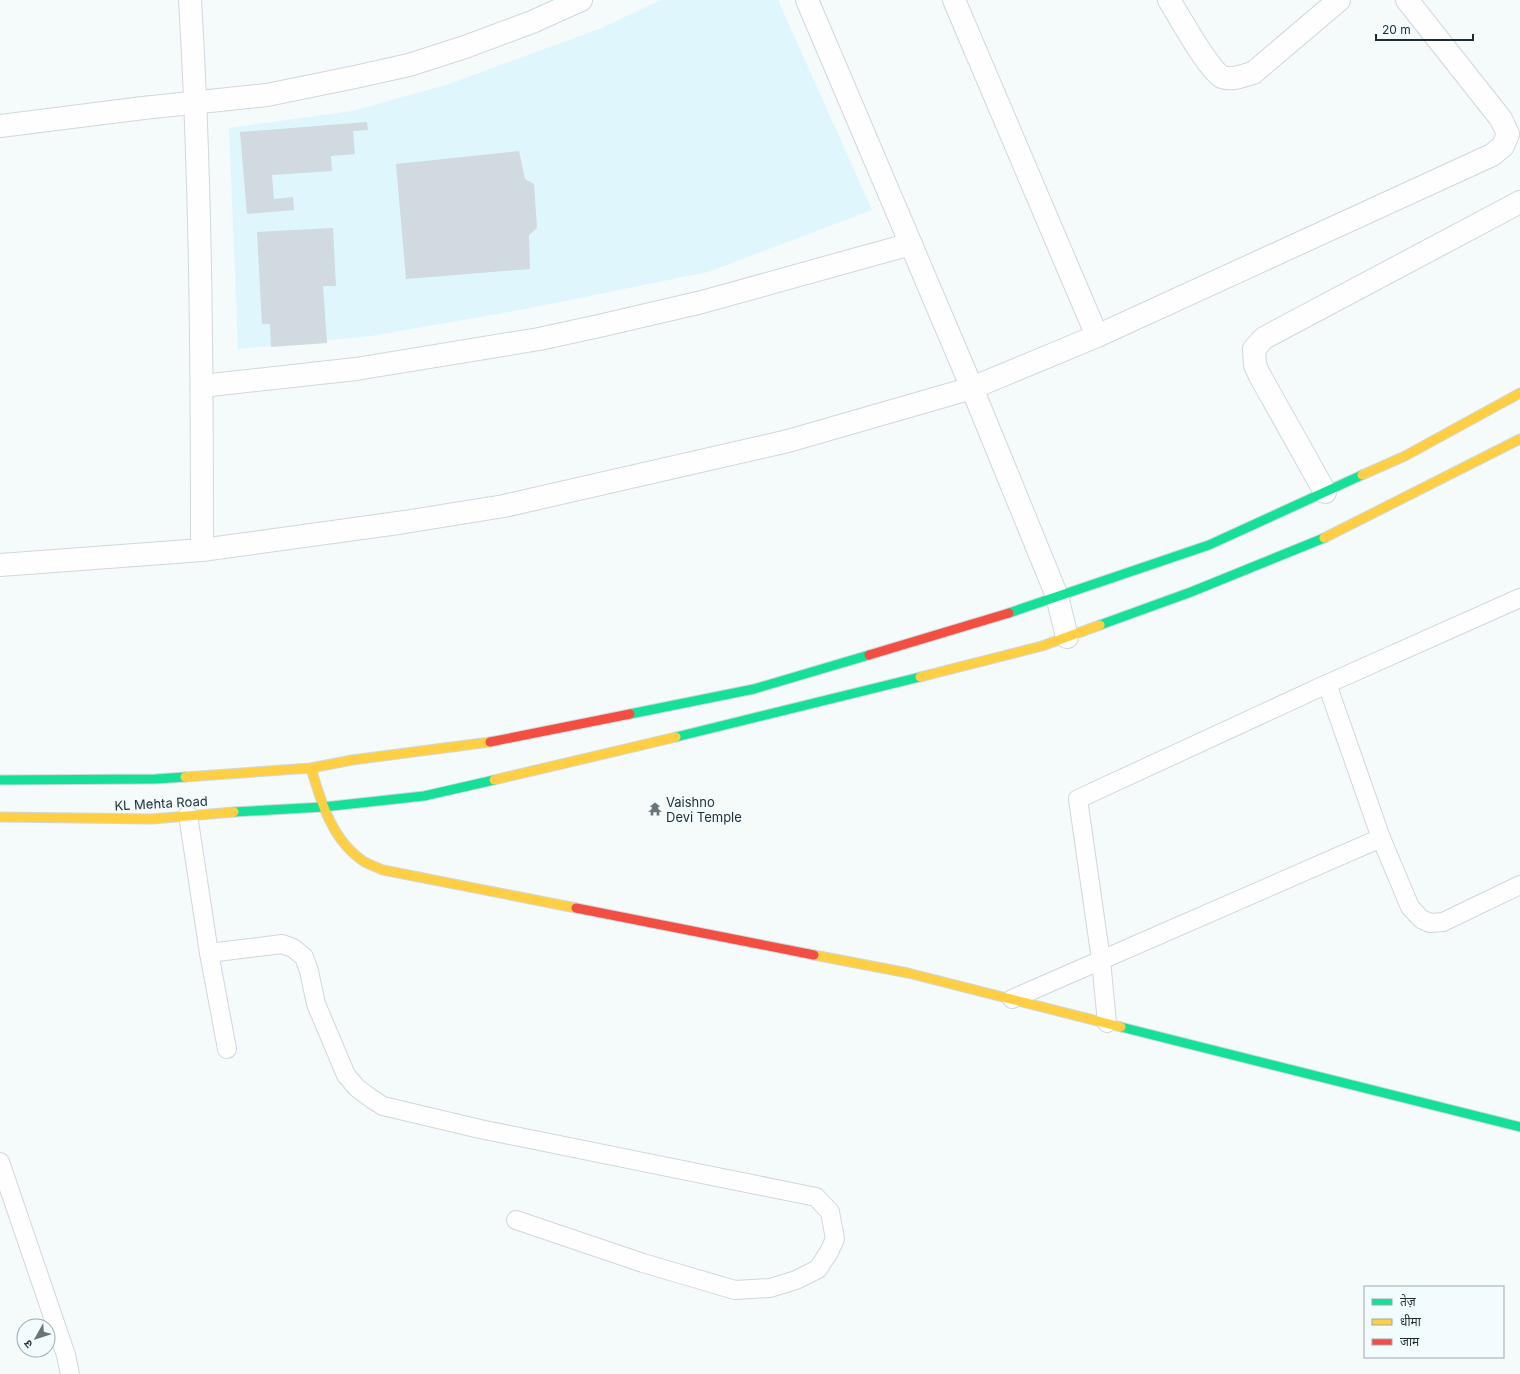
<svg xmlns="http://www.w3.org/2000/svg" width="1520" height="1374" font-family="Inter,'Noto Sans Devanagari',sans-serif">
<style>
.green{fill:#dff6fd}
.building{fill:#d1dade}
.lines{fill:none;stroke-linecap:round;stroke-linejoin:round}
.lane-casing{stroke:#ced8dd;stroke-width:20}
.street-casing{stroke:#ced8dd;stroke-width:24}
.fast-casing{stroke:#ced8dd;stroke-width:11}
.slow-casing{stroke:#ced8dd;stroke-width:11}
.jam-casing{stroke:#ced8dd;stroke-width:11}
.lane{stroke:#fefefe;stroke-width:18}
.street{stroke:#fefefe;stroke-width:22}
.fast{stroke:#16e098;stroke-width:9}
.slow{stroke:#ffcf43;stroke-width:9}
.jam{stroke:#f24e42;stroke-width:9}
.labels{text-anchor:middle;stroke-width:3;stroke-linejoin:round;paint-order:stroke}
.poi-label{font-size:13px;fill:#1d2d33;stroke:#f2fbfe;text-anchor:start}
.street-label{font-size:13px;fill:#1d2d33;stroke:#f2fbfe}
</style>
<rect width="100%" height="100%" fill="#f5fafb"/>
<path class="green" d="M661,0H778L872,210L708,272L525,309L371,336L238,349L229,128L352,111L446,85L599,29Z"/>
<g class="building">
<path d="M367,122L368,130L353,131L355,154L331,156L332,171L272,175L274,199L293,197L294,210L247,214L240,132Z"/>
<path d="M519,151L525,179L534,184L537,228L529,235L530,269L406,279L396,164Z"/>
<path d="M333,228L336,286H323L327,343L271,347L270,324H262L257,232Z"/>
</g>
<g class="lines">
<g class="lane-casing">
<g id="lane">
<path d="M1327,684L1381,838L1410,907L1421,919L1430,923L1443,922L1520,885"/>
<path d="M188,815L209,953L227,1049"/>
<path d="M209,953L282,944L293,948L304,957L309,971L316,1004L346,1075L357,1088L372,1099L383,1106L480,1129L816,1197L830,1212L835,1239L829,1252L818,1269L796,1280L770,1288L735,1290L643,1263L516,1220"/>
<path d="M1012,999L1381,838"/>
<path d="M1107,1023L1101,960L1078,799L1327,684L1520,598"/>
<path d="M0,1162L66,1355L70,1374"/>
</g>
</g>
<g class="street-casing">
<g id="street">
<path d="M190,0C201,183 202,367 202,550"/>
<path d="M807,0L972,388L1057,596L1067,637"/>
<path d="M954,0L1097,336"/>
<path d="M1169,0C1179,16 1208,69 1222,77C1232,81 1244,75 1253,73L1339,0"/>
<path d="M0,126L143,108L267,95L355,77L409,65L465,47L532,22L581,0"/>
<path d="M202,386L356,369L539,339L599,326L702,302L911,244"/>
<path d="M1325,492L1260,376L1255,365L1254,349L1264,338L1520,202"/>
<path d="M0,565L202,550L405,522L504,506L788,441L972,388L1097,336L1492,155L1503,146L1508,134L1501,119L1407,0"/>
</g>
</g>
<g class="fast-casing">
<g id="fast">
<path d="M1009,613L1209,545L1362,475"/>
<path d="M1100,625L1191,592L1324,538"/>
<path d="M630,714L754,689L869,655"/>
<path d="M676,737L920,677"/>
<path d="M0,780L155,779L185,777"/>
<path d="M234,812L323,807L424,796L494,780"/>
<path d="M1121,1027L1520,1127"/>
</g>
</g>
<g class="slow-casing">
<g id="slow">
<path d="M1362,475L1405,456L1520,393"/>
<path d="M1324,538L1520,439"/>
<path d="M920,677L1042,646L1100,625"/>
<path d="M311,768C321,802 332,840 363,861C369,865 377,867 383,870L576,908"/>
<path d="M185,777L311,768L352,760L490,742"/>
<path d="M494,780L676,737"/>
<path d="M0,817L152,819L234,812"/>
<path d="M814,955L908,973L1121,1027"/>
</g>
</g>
<g class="jam-casing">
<g id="jam">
<path d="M869,655L1009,613"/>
<path d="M490,742L630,714"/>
<path d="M576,908L814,955"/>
</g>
</g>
<use href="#lane" class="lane"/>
<use href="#street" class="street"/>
<use href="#fast" class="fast"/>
<use href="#slow" class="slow"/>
<use href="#jam" class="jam"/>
</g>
<defs>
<g id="temple-bare" transform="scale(1.08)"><path d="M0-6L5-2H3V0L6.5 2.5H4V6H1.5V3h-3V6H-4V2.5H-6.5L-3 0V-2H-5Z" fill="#697579" stroke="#f2fbfe" stroke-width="2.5" paint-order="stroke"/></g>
</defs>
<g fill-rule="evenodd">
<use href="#temple-bare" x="655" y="809"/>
</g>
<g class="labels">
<g class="poi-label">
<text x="666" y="807">Vaishno<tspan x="666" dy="15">Devi Temple</tspan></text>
</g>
<g class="street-label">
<text transform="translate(161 803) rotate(-3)" y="5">KL Mehta Road</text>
</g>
</g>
<rect x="1364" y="1286" width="140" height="72" fill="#f2fbfe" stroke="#9da9ad"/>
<rect x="1372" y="1299" width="20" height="6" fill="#16e098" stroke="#9da9ad"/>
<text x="1400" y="1306" font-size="12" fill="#1d2d33">तेज़</text>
<rect x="1372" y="1319" width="20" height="6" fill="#ffcf43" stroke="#9da9ad"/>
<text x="1400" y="1326" font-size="12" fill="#1d2d33">धीमा</text>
<rect x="1372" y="1339" width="20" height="6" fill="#f24e42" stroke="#9da9ad"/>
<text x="1400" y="1346" font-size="12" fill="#1d2d33">जाम</text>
<g transform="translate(36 1338) rotate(231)"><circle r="19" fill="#f2fbfe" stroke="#9da9ad"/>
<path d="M0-3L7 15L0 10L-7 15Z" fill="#697579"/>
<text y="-6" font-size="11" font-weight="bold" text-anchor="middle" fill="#1d2d33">उ</text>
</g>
<path d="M1376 34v6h97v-6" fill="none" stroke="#1d2d33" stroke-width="2"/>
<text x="1382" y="34" font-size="12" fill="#1d2d33" stroke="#f2fbfe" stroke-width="3" paint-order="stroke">20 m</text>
</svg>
